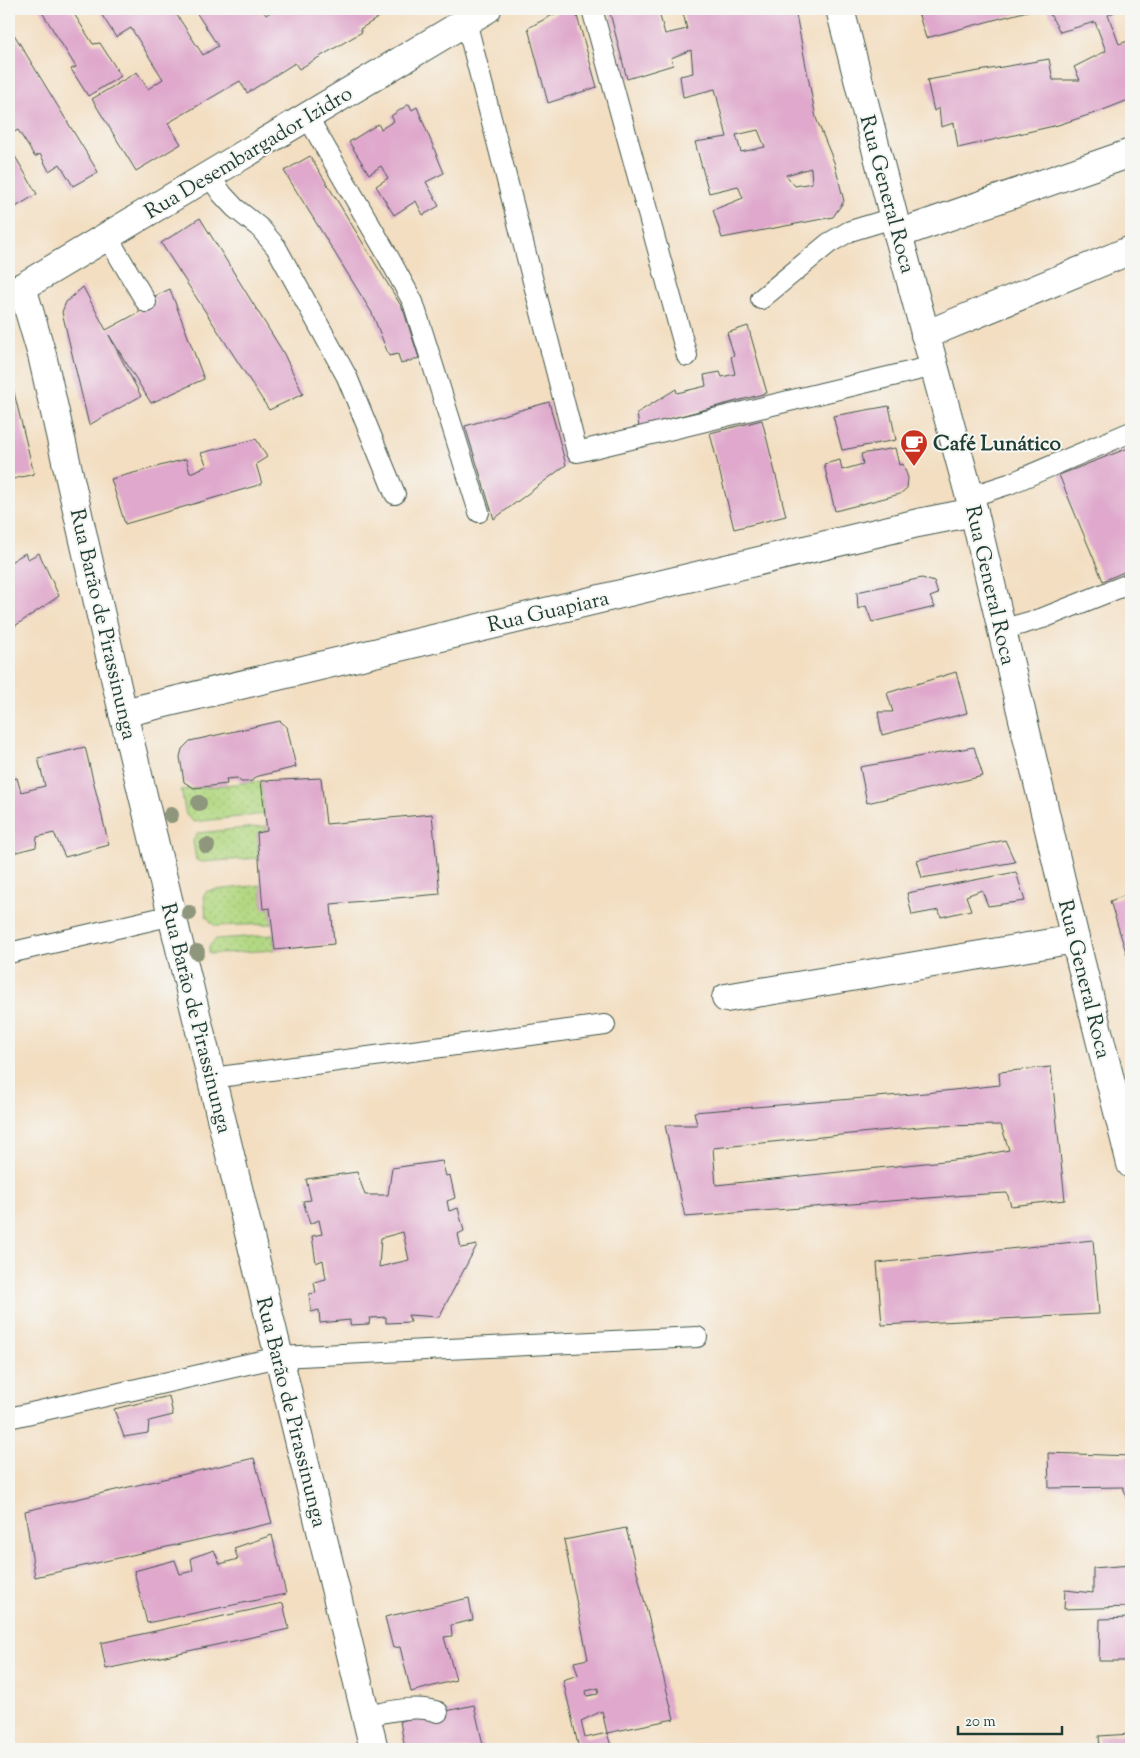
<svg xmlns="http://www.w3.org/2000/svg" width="1140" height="1758" font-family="'Sorts Mill Goudy',serif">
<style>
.grass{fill:url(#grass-dots);stroke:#688a5b}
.building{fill:#dfa8cc;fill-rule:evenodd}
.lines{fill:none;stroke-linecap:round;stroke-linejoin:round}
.service-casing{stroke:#3f5549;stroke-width:22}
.minor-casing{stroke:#3f5549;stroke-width:30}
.tertiary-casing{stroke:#3f5549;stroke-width:30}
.service{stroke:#fff;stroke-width:20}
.minor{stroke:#fff;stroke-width:28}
.tertiary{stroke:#fff;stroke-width:28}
.tree{fill:#8e967c}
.labels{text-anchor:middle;stroke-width:4;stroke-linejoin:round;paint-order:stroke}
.street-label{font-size:21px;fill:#1f3d34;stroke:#f6f6f2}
.poi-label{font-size:21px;font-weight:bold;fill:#1f3d34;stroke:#f6f6f2;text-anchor:start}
</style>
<defs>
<pattern id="grass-dots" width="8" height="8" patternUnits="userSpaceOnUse" patternTransform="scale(1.25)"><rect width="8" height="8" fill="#b2d882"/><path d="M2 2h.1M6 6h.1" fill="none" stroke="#99ba71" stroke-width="1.8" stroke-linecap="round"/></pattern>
</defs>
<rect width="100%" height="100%" fill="#f6f6f2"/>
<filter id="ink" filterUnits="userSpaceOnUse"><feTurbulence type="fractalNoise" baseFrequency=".02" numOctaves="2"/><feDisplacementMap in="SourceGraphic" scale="10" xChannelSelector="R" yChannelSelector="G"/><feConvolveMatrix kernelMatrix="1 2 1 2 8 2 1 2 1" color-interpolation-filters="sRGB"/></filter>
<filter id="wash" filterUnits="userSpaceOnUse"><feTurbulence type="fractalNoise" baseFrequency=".0096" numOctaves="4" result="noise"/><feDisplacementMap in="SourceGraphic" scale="20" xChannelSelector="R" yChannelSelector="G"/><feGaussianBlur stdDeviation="1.12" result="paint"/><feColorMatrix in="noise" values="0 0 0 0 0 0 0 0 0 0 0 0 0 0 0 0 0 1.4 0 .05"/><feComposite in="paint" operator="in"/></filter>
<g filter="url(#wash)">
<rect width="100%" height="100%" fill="#f3dec1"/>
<g class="grass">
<path d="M261,781L265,814L194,822L186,815L181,790Z"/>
<path d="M266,826V831L257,833L259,858L201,862L196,860L193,841L197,833Z"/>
<path d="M261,885L263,909L270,908L272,924L215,926L206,917L204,895L207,891Z"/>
<path d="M273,935L275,950L209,954V946L216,939Z"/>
</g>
<g id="blocks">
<g class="building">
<path d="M40,9H71L93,44L100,43L121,76L88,96L71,69L76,67Z"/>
<path d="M98,9H173L203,55L218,46L194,9H262L266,15L275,9H392L360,29L362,32L299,69L295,63L247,93L240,81L168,123L181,144L136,171L92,99L137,72L148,89L163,79L131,28L116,37Z"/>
<path d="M564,9H575L597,87L548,103L528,28Z"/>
<path d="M609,9H658L665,34L687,29L682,9H795L816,118L834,162L844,201L833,217L722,238L713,210L743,198L738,186L709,193L695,142L727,137L715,89L683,97L680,76L693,73L691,50L671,58L673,65L627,79ZM758,130L765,147L741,152L736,135ZM811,168L812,183L795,186L786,175Z"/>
<path d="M917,9H1035L926,38Z"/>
<path d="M1047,9H1120L1108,15L1119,44L1131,40V99L1098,112L1058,125L958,148L954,123L941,127L939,108L934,111L927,80L1049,59L1053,80H1080L1074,67L1106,51L1095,22L1060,32Z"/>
<path d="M12,31L98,172L73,186L60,164L49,171L40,154L35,157L18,130L9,135V33Z"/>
<path d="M409,104L412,110L417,107L444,173L426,182L439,206L423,215L416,201L394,215L376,186L388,178L381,166L369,174L349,142L378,124L381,129L394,121L391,116Z"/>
<path d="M9,146L37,194L9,211Z"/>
<path d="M310,156L403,309L419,358L401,364L398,354L389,356L372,313L284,171Z"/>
<path d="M200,218L283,352L303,394L269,410L161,243Z"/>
<path d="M83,287L106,330L156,303L153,297L170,289L204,379L151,403L109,335L141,396L89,425L62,312L66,302Z"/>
<path d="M748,326L767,393L639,427L637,413L676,389L677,393L706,386L704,375L720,372L722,377L735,374L731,357L734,355L727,333Z"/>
<path d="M9,372L34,474L9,480Z"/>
<path d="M549,402L566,465L494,519L465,426Z"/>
<path d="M889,406L896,440L842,450L833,416Z"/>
<path d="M762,420L786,516L734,529L710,433Z"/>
<path d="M256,439L267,457L256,464L262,484L125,524L111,479L186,459L190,473L207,466L201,453Z"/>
<path d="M1131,447V569L1103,581L1059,475Z"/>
<path d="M895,448L899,465L903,464L908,478L907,488L900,494L835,511L824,464L840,460L842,470L863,464L861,454Z"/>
<path d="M25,553L28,559L39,553L59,596L9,630V563Z"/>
<path d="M922,578L934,582L938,594L930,597L935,607L872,622L866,606L858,609L857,592Z"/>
<path d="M956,672L967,713L882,735L878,712H893L887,693Z"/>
<path d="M280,721L287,727L296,767L255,777L252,781L246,782H241L237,778L226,779L227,784L194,788L184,782L180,757L182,749L190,741Z"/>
<path d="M85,747L109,845L65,857L54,833L37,837L36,847L9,854V780L17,778L21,792L45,786L38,758Z"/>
<path d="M974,747L983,776L867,803L860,767Z"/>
<path d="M321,778L326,824L432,814L440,894L331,904L334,944L275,950L270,908L263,909L261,885L257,833L267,831L261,781Z"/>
<path d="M1005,840L1015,862L922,878L917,860Z"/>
<path d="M1016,872L1025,901L988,906L982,890L966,896L971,910L941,917L939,910L912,915L907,893Z"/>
<path d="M1131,893V968L1110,901Z"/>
<path d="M1051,1067L1065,1200L1011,1206L1007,1193L967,1195L685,1217L665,1125H697L694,1112L925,1093L1000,1085L999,1072ZM1001,1125L1009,1150L963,1159L716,1185L713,1148L929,1126Z"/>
<path d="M442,1161L446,1176L450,1175L455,1198L447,1201L449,1211L458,1208L464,1231L458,1234L461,1248L477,1245L439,1317L408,1315L411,1322L386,1323V1317L370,1318L369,1324L350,1325V1320L320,1323L319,1310L311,1312L309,1294L316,1293L314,1282L326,1279L323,1260L316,1263L312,1236L322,1234L319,1220L310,1224L303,1201L311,1200L306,1179L357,1172L365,1195H388L392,1168ZM403,1232L409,1260L379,1267L381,1238Z"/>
<path d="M1093,1240L1099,1314L882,1325L877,1263Z"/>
<path d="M169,1396L173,1415L149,1421L148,1433L124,1437L114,1409Z"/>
<path d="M1048,1453L1131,1456V1502H1129L1123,1487L1049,1488Z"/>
<path d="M254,1458L272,1523L35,1577L25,1511Z"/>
<path d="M626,1528L674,1719L607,1733L602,1711L581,1721L585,1738L607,1733L612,1749H579L563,1680L578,1675L574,1662L588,1659L564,1540ZM599,1688L598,1694L587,1696L586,1691Z"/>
<path d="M272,1535L286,1594L147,1623L134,1571L175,1560L180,1574L193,1571L191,1558L214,1550L220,1564L238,1559L234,1548Z"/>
<path d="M1131,1565V1607L1064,1609L1065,1590L1093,1593V1568Z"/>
<path d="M469,1598L473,1620L451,1625L452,1636L444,1637L456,1680L411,1692L400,1647L393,1648L385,1617Z"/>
<path d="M283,1603L289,1629L106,1669L101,1643Z"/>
<path d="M1131,1618V1661H1099L1100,1619Z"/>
<path d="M474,1705L484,1749H405L400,1721Z"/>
<path d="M1131,1734V1749H1100L1099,1736Z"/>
</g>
</g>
</g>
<g filter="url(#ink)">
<use href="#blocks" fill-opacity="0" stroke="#3f5549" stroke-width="1"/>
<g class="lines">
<g class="service-casing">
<g id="service">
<path d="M592,9L687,356"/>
<path d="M466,21L577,452L934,366"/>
<path d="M307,116L384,249L413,302L479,512"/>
<path d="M209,175L222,194L235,208L260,228L276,247L347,377L395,494"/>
<path d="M107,236L146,302"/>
<path d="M761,299L829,243L850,231L893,218"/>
<path d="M969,497L1009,484L1131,432"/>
<path d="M1001,630L1043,618L1131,583"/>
<path d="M9,953L173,915"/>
<path d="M212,1078L605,1025"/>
<path d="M9,1418L279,1357L697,1337"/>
<path d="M366,1716C389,1712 415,1704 438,1712"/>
</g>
</g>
<g class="minor-casing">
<g id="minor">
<path d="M840,9L898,234L974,512L1075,939L1131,1164"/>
<path d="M898,234L1131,153"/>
<path d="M22,287L42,355L123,713L374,1749"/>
<path d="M925,335L1131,250"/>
<path d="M123,713L918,523L974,512"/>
<path d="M726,998L1075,939"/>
</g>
</g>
<g class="tertiary-casing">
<path id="tertiary" d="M9,295L487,9"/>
</g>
<use href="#service" class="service"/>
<use href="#minor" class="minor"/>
<use href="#tertiary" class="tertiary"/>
</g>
<g class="tree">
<circle cx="199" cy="803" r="8"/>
<circle cx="171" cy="815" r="8"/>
<circle cx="207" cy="846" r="8"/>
<circle cx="189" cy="913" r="8"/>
<circle cx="197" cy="952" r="8"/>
</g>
</g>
<defs>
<g id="cafe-pin" transform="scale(1.4375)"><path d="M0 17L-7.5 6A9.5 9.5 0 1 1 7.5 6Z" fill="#c8321e" stroke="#f6f6f2"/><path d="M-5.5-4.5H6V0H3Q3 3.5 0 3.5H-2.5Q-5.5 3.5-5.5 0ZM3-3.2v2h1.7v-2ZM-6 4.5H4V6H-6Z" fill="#fff"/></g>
</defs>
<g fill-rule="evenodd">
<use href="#cafe-pin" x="914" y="443"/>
</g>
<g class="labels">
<g class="street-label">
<text transform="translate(248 152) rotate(-31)" y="7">Rua Desembargador Izidro</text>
<text transform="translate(888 194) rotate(75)" y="7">Rua General Roca</text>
<text transform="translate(991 585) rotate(77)" y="7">Rua General Roca</text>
<text transform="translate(548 611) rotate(-13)" y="7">Rua Guapiara</text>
<text transform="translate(104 624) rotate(77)" y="7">Rua Barão de Pirassinunga</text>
<text transform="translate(1085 979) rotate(76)" y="7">Rua General Roca</text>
<text transform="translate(197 1018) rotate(76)" y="7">Rua Barão de Pirassinunga</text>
<text transform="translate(292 1412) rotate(76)" y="7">Rua Barão de Pirassinunga</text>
</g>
<g class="poi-label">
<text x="933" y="450">Café Lunático</text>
</g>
</g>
<rect width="1140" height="1758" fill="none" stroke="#f6f6f2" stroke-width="30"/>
<path d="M958 1726v8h104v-8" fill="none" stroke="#1f3d34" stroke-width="2.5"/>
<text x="965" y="1726" font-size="15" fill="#1f3d34" stroke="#f6f6f2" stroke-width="4" paint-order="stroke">20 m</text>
</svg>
